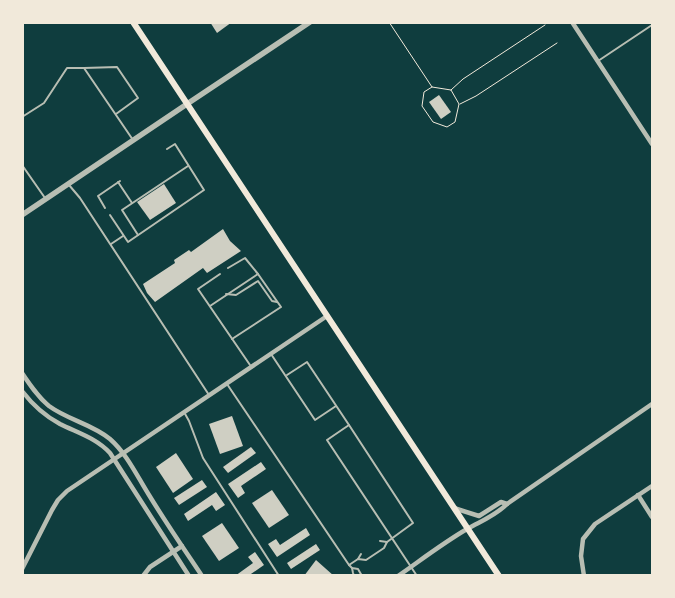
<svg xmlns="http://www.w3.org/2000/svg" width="675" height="598" font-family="Cabin,sans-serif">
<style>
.building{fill:#cfcfc3}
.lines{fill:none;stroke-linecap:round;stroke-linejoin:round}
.path{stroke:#f1e9da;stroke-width:1}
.service{stroke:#b8beb3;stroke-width:2}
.minor{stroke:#b8beb3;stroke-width:4.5}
.tertiary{stroke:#b8beb3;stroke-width:5.5}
.secondary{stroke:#f1e9da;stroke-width:6}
</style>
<rect width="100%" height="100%" fill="#0f3d3e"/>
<g class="building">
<path d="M210,22H232L217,33Z"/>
<path d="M439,95L451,112L441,119L429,102Z"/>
<path d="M164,184L176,203L150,220L137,202Z"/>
<path d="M223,229L230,241L241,251L207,273L203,268L155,302L147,293L143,284L175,263L174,260L189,250L191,252Z"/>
<path d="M232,416L243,446L220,454L209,424Z"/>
<path d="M251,447L256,453L228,473L223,467Z"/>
<path d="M176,453L193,479L173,493L156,467Z"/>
<path d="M261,462L266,469L241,486L245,493L238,498L228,484Z"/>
<path d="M202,480L207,487L179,505L174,498Z"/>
<path d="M272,490L289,515L269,528L252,503Z"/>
<path d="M216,492L225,505L216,511L212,505L188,521L184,514Z"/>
<path d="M222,523L239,548L219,561L202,536Z"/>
<path d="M306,528L310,535L277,557L268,544L276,539L280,545Z"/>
<path d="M316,544L320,550L291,569L287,563Z"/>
<path d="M255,552L264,565L248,576H235L253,563L248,557Z"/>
<path d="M316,560L334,576H304Z"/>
</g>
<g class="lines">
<g class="path">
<path d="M389,22L432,87L451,90L459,104L455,122L447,127L433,122L422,106L424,92L432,87"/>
<path d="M451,90L463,79L545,25"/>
<path d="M460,104L476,96L557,43"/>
</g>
<g class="service">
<path d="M598,61L652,25"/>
<path d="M116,114L138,98L117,67L84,68L133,140"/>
<path d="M22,117L44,103L67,68H84"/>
<path d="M22,165L45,198"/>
<path d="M118,182L132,203"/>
<path d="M69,185L80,198L209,395"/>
<path d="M105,208L98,196L120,181"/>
<path d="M110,215L128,242L204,190L175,144L167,149"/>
<path d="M138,235L122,210L188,166"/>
<path d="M111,244L123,236"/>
<path d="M228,268L245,258L258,274"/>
<path d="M220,274L198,289L250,365"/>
<path d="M226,294L236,295L258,281L272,301L277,302"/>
<path d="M210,306L258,274L281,307L232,339"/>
<path d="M271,354L315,420L336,406"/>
<path d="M287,375L307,362L349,425"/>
<path d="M227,384L349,565L352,568L358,569L362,576"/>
<path d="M184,412L189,421L203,458L279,576"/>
<path d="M380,541L387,542"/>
<path d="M358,559L361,554"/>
<path d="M349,565L358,559L366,560L384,548L387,542L413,523L349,425L327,440L417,576"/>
<path d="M352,568L353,573L354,576"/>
</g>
<g class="minor">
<path d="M572,22L652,144"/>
<path d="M22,373C30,385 38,397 49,406C68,420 92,424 110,439C127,454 137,476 149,495C166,523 184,549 202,576"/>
<path d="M22,391C32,404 45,416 60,424C78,433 96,438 110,453L189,576"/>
<path d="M638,495L652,517"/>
<path d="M454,508L479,516L501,502L507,504"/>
<path d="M22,569L52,510L58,500L67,491L327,316"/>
<path d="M143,576L150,567L182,546"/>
<path d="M398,576C421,560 443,543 467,529C481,521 495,516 507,504L652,404"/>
<path d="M584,576L581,556L583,539L595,524L652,486"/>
</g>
<path class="tertiary" d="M22,215L187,104L310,22"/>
<path class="secondary" d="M133,22L499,576"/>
</g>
<rect width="675" height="598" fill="none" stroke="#f1e9da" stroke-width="48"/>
</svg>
